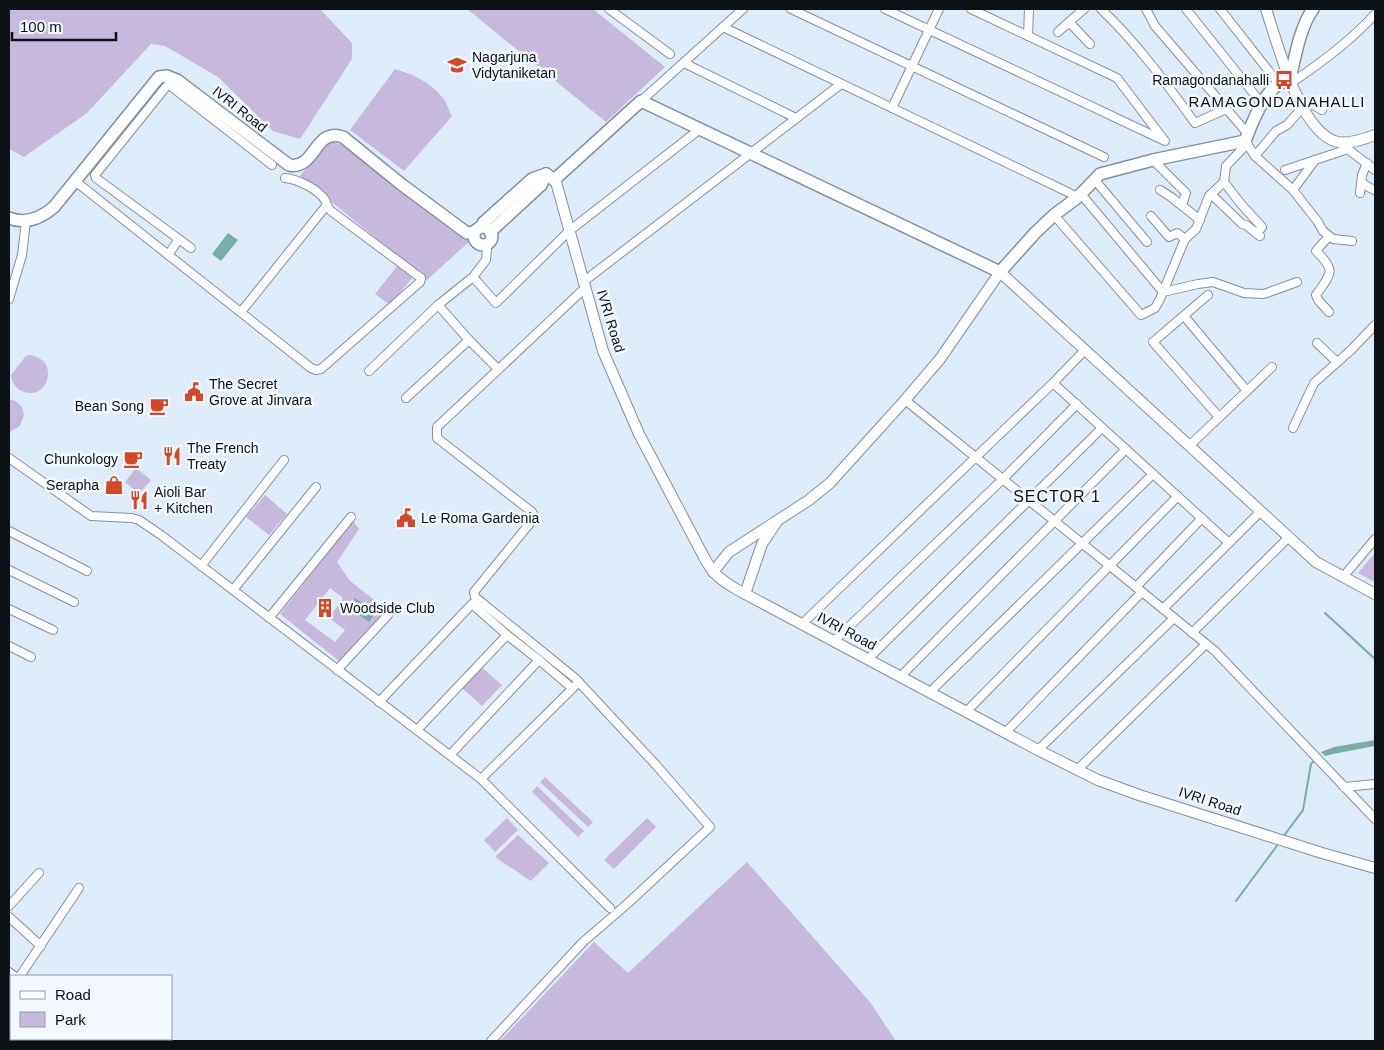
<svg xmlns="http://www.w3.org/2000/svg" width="1384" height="1050" font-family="Helvetica,sans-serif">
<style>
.green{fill:#c7b9db;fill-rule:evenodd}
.water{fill:#79aea6}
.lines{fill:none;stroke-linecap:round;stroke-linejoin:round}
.stream{stroke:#79aea6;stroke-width:2}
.minor-casing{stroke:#84919d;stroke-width:10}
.tertiary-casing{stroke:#84919d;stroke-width:12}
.secondary-casing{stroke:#84919d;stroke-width:14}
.minor{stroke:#fff;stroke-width:8}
.tertiary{stroke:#fff;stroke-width:10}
.secondary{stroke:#fff;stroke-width:11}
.labels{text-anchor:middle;stroke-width:5;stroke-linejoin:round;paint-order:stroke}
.poi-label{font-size:14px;fill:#0c1115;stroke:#f2f8fd;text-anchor:start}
.street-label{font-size:14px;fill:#0c1115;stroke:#f2f8fd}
.neighbourhood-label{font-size:15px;letter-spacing:1px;fill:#0c1115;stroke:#f2f8fd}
.quarter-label{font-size:16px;letter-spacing:1px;fill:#0c1115;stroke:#f2f8fd}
</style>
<rect width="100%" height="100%" fill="#deecf9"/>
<g class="green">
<path d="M9,9H320L352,43V59L300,139L273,131L218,77L165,46L151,44L87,113L24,157L9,149Z"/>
<path d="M467,9H593L665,67L606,122Z"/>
<path d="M395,69C414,75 430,82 443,98C447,103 449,111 452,116L404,171L350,130Z"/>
<path d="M331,141L343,145L471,240L427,280L300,176L326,142Z"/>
<path d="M398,265L413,277L390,305L375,294Z"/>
<path d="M30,355C62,360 47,403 22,391C15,388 12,382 11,375L26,356Z"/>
<path d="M9,399C18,401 23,406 24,415L20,426L10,432Z"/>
<path d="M136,468L151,480L139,494L125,482Z"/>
<path d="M265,495L287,514L269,535L246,517Z"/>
<path d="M353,521L359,529L337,562L350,581L387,610L339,661L280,614ZM330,588L343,598L329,618L345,630L335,642L305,620Z"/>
<path d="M1375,553V582L1358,573Z"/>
<path d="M480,666L502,685L482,706L461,687Z"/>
<path d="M545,777L593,822L588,827L540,782Z"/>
<path d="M537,786L584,831L578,837L532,792Z"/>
<path d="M507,818L518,830L495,852L484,840Z"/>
<path d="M647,818L656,827L614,869L604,860Z"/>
<path d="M518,835L549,863L531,881L495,857Z"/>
<path d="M747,862L870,1002L896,1041H500L594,942L628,973Z"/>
</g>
<g class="water">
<path d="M228,233L238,240L221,261L212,254Z"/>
<path d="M355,598L375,613L369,622L348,607Z"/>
<path d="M1375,740V746L1333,754L1325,756L1321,752L1334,747Z"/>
</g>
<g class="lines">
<g class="stream">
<path d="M1325,613L1375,659"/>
<path d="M1283,837L1303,810L1311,764L1315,760"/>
<path d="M1236,901L1279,843"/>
</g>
<g class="minor-casing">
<g id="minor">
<path d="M609,9L670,54"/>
<path d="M791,9L1104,157"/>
<path d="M885,9L1165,141"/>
<path d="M971,9L1117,78L1164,140"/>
<path d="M1084,9L1069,22L1090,44"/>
<path d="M1101,9C1137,43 1166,83 1195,123L1226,109"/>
<path d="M1146,9L1155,26L1248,134"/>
<path d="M1186,9L1262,104"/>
<path d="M1220,9L1279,84"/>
<path d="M723,27L1078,197"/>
<path d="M1058,32L1069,22"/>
<path d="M1028,36L1029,9"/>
<path d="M684,63L796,118"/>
<path d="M1291,83C1321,63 1351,41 1375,14"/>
<path d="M1297,96L1322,110"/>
<path d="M641,101L743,9"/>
<path d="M892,108L939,9"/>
<path d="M1246,142L1255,156L1276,131L1287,125L1302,108"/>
<path d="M1345,147L1375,170"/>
<path d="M1255,156L1293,190L1315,160L1348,149"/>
<path d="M1153,160L1186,193L1182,205"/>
<path d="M1285,170L1315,160"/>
<path d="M1094,179L1147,242"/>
<path d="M75,181L311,368L316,370L321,369L420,282L421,278L331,211C327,207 327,204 325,200C318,189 297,179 285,178"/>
<path d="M1224,182L1241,204L1262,227L1257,234"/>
<path d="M1362,182L1365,185L1374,190"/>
<path d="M1160,190L1171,197L1200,220"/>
<path d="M1293,190L1318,222L1323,231L1333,239L1352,241"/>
<path d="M1360,193L1362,175L1367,163"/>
<path d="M1081,194L1163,292"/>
<path d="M1211,194L1242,224L1246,225L1260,236"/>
<path d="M1054,215L1141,315L1155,308L1160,299L1185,239L1196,229L1209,196L1224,182L1226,166L1247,144"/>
<path d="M1151,216L1169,237L1177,233L1185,239"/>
<path d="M1329,236L1316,251C1337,271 1331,274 1316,295L1318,300L1329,312"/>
<path d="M191,248L96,178L95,175L165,88L168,85L172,87L272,165"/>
<path d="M168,255L179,239"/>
<path d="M473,277L496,303L569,231L700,129"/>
<path d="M583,282L841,84"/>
<path d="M1163,292L1198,284L1213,282L1244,293L1264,294L1297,282"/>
<path d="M1208,295L1153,342L1219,417"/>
<path d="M9,299L22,255L26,221"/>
<path d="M438,305L469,340L498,369"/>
<path d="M241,312L326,206"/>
<path d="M1184,316L1247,391"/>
<path d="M1317,343L1337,362"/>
<path d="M369,371L438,305L473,277L486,260L487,250L486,244"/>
<path d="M1053,383L1229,543"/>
<path d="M406,398L469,340"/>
<path d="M905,400L1215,651L1375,819"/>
<path d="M1293,428L1314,383L1351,350L1375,325"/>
<path d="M1189,446L1272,367"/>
<path d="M9,458L91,516L132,518L139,520L161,535L481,779L610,908"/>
<path d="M9,531L87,571"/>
<path d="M201,566L284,460"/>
<path d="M9,570L74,602"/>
<path d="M1343,577L1375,539"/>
<path d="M1136,587L1202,518"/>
<path d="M233,590L316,487"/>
<path d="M9,609L53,630"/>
<path d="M1163,609L1261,511"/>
<path d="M269,618L351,517"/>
<path d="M802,624L1053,383L1085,350"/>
<path d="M1192,633L1289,537"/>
<path d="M834,641L1003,479L1077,404"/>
<path d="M9,646L31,657"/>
<path d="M868,659L1102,428"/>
<path d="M539,660L572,688"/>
<path d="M337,670L388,615"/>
<path d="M901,676L1126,449"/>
<path d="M930,692L1153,474"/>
<path d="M379,702L472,604L507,635L539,660L450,755"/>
<path d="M966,712L1178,496"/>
<path d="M417,730L507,635"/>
<path d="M1005,733L1142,592"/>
<path d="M1038,750L1174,618"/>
<path d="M1077,770L1206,644"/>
<path d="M481,779L579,682"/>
<path d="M1344,787L1375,784"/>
<path d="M9,906L39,873"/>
<path d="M9,917L41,946"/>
<path d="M9,972L14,976"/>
<path d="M20,976L79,888"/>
<path d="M9,994L11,990"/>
<path d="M491,1041L583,942L626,905L710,827L656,765L575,678L475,597L474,592L535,517L532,512L437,438V427L585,288"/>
</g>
</g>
<g class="tertiary-casing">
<g id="tertiary">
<path d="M1266,9C1277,42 1300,134 1338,142C1348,144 1365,139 1375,135"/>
<path d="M554,180L556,182L603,351L639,434L705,559C714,575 720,579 736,589L1038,750L1098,780L1139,795L1322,853L1375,868"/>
<path d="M713,572L729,552L809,500L830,483L905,400L940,359L1000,272L1316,562L1375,594"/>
<path d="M745,594L762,544L776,523"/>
</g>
</g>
<g class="secondary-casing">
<g id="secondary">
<path d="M546,174L554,180L641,101L1000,272L1035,233L1054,215L1078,197L1100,174L1153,160L1245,141C1253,121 1266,83 1290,79C1295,57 1300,27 1313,9"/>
<path d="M9,218C26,225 41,218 54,207L159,77L167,76L177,80L289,165C316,170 314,127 343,137L401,184L467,233L475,232"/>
<path d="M482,227L483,223L532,179L546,174"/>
<circle cx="483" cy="236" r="9"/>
<path d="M490,232L541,185L546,174"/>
</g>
</g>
<use href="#minor" class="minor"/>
<use href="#tertiary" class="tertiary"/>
<use href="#secondary" class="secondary"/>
</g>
<defs>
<g id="school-bare" transform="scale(1.5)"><path d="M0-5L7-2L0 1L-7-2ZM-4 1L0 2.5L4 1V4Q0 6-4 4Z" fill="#d34928" stroke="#f2f8fd" stroke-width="2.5" paint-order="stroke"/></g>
<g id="bus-bare" transform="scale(1.5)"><path d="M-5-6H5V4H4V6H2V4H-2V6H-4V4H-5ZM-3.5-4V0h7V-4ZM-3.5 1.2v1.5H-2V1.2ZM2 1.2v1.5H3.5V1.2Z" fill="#d34928" stroke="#f2f8fd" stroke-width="2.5" paint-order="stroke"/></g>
<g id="civic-bare" transform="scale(1.5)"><path d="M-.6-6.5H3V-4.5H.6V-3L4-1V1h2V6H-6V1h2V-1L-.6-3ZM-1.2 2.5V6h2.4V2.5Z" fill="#d34928" stroke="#f2f8fd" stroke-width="2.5" paint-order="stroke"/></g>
<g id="cafe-bare" transform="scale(1.5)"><path d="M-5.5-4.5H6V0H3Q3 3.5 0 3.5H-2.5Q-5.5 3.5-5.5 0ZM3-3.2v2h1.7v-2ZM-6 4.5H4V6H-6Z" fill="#d34928" stroke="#f2f8fd" stroke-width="2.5" paint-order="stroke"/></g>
<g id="restaurant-bare" transform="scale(1.5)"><path d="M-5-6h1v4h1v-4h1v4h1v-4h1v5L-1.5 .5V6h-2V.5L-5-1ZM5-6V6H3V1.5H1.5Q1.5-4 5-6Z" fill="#d34928" stroke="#f2f8fd" stroke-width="2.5" paint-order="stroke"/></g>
<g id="shop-bare" transform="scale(1.5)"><path d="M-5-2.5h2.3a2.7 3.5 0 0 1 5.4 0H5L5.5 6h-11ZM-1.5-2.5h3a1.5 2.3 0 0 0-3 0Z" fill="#d34928" stroke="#f2f8fd" stroke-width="2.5" paint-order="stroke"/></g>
<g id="building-bare" transform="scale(1.5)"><path d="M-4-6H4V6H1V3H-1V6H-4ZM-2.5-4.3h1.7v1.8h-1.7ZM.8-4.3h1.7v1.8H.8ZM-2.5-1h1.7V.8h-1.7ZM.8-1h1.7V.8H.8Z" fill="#d34928" stroke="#f2f8fd" stroke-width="2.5" paint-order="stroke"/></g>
</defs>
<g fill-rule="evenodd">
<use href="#school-bare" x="457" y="65"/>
<use href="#bus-bare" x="1284" y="80"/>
<use href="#civic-bare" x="194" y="392"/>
<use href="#cafe-bare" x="159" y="406"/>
<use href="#restaurant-bare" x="172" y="456"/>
<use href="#cafe-bare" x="133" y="459"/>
<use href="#shop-bare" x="114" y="485"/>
<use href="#restaurant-bare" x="139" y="500"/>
<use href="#civic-bare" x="406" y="518"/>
<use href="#building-bare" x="325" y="608"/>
</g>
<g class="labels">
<g class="poi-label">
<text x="472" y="62">Nagarjuna<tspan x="472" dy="16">Vidytaniketan</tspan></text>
<text x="1269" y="85" text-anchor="end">Ramagondanahalli</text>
<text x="209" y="389">The Secret<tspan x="209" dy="16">Grove at Jinvara</tspan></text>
<text x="144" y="411" text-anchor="end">Bean Song</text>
<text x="187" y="453">The French<tspan x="187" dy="16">Treaty</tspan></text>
<text x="118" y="464" text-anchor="end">Chunkology</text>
<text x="99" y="490" text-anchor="end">Serapha</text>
<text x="154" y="497">Aioli Bar<tspan x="154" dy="16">+ Kitchen</tspan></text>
<text x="421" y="523">Le Roma Gardenia</text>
<text x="340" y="613">Woodside Club</text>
</g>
<g class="street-label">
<text transform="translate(240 109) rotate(38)" y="5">IVRI Road</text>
<text transform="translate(611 321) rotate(73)" y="5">IVRI Road</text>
<text transform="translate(847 631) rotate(28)" y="5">IVRI Road</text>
<text transform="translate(1210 801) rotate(18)" y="5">IVRI Road</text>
</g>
<g class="neighbourhood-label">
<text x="1277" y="107">RAMAGONDANAHALLI</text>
</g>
<g class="quarter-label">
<text x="1057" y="502">SECTOR 1</text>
</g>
</g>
<rect width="1384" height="1050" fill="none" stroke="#0c1115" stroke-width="20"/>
<rect x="10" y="975" width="162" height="65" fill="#f2f8fd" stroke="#969ca0"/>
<rect x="20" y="991" width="25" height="8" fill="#ffffff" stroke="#969ca0"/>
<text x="55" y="1000" font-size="15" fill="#0c1115">Road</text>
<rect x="20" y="1012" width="25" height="15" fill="#c7b9db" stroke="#969ca0"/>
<text x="55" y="1025" font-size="15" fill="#0c1115">Park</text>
<path d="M12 32v8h104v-8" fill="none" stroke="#0c1115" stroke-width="2.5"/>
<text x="20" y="32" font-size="15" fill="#0c1115" stroke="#f2f8fd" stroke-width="4" paint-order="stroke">100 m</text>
</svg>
